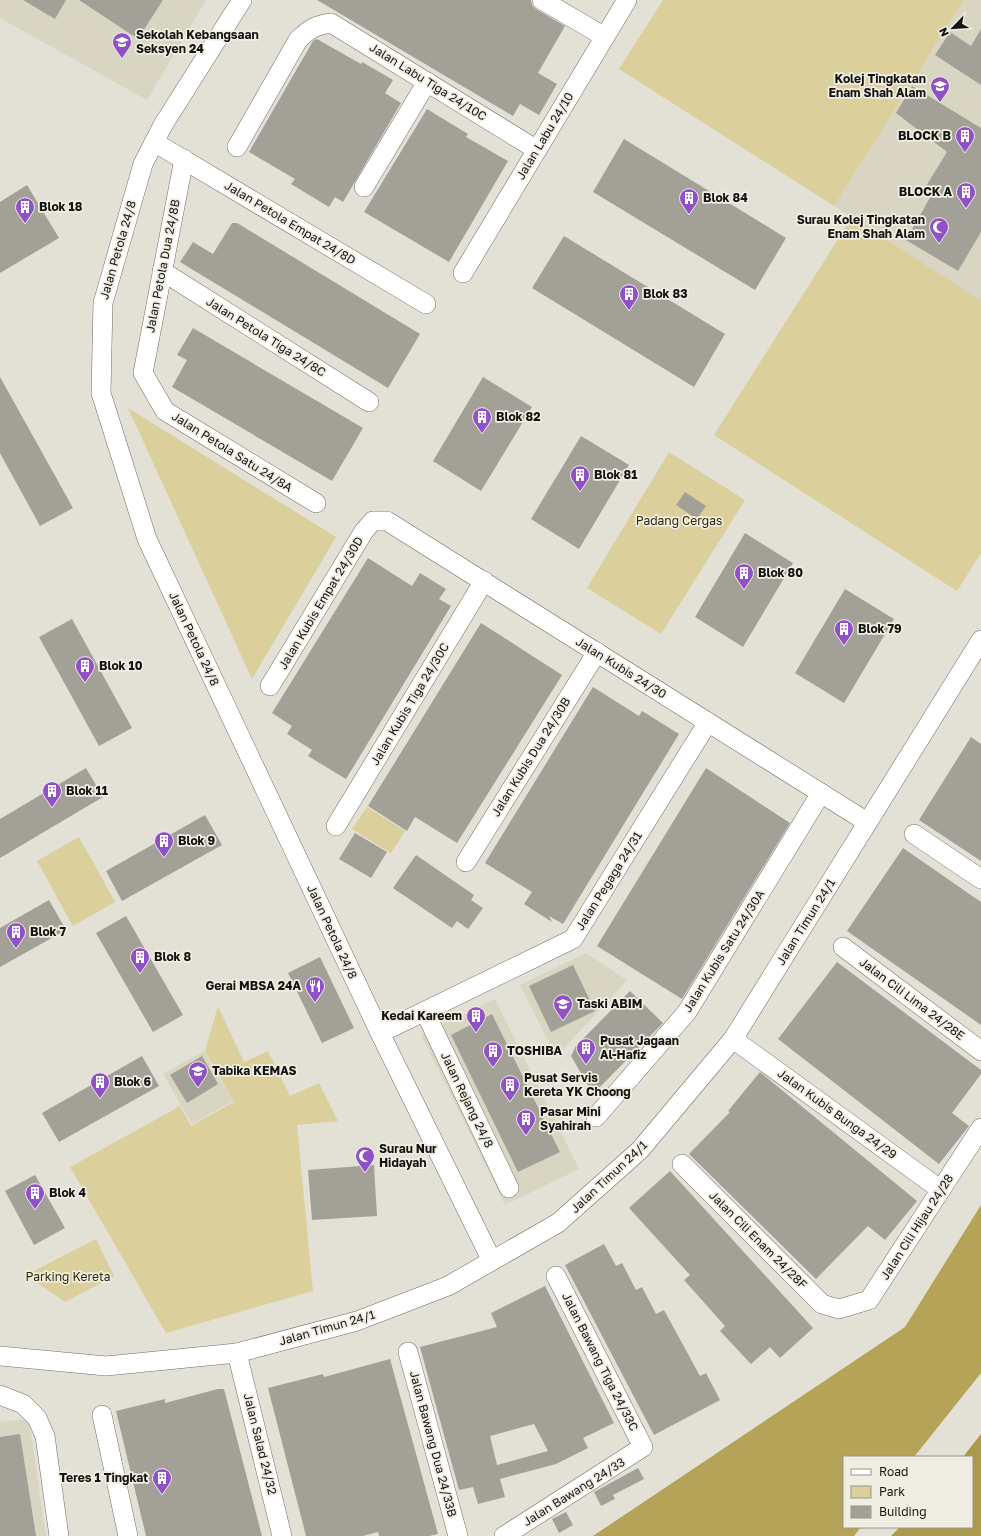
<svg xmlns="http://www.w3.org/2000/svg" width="981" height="1536" font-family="'Golos Text',sans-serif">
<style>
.built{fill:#d9d5c3}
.green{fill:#dbcf9c}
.forest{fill:#b5a357}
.water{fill:#ab994d}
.building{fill:#a3a197;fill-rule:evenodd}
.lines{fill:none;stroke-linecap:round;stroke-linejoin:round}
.minor-casing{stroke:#706e64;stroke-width:20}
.minor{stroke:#fff;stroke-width:19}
.labels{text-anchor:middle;stroke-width:3.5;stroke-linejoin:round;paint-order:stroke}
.poi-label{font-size:12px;font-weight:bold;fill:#151411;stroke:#f0ede3;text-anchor:start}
.street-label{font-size:12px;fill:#151411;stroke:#f0ede3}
.park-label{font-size:12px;fill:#312906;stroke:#f0ede3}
</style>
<rect width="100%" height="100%" fill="#e3e0d6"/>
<g class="built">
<path d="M0,0H206L147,100L0,18Z"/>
<path d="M964,0H981V301L834,206Z"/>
<path d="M586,953L627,980L556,1057L520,985Z"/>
<path d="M495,999L579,1169L505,1205L421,1035Z"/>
<path d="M204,1051L233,1101L192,1124L163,1074Z"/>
<path d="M29,1419L46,1536H0V1422Z"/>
</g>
<g class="green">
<path d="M663,0H964L834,206L619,69Z"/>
<path d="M852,217L981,301V553L957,591L714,435Z"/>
<path d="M128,408L336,537L252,679Z"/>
<path d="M669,452L745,500L661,634L587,588Z"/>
<path d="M367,807L405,831L391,853L352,829Z"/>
<path d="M79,837L115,902L73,926L37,861Z"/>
<path d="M218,1006L244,1062L268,1051L290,1096L319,1083L338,1121L297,1125L313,1291L166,1333L70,1167L180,1106L191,1126L234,1102L205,1051Z"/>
<path d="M96,1239L114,1276L65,1302L26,1275Z"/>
</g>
<path class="forest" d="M981,1205V1373L914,1457H844V1527H861L854,1536H593L905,1327Z"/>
<path class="water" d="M981,1434V1536H891L900,1527H972V1457H963Z"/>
<g class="building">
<path d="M23,0H66L55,19Z"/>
<path d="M79,0H163L138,39Z"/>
<path d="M317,0H531L532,5L536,9L565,26L538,73L557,84L539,115L520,104L513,116Z"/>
<path d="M981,29V85L935,55L950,32L971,46Z"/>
<path d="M317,39L361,64L362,62L393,80L385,93L401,103L343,202L335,197L329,207L291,184L295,179L249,152L313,41Z"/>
<path d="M912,86L981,128V232L958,271L906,240L931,196L923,191L947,152L896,113Z"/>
<path d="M427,109L468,134L466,137L508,161L449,262L364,212Z"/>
<path d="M624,139L786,238L755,290L593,192Z"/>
<path d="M27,185L59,238L0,273V202Z"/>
<path d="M232,223H237L420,334L388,388L180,262L193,242L213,254Z"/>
<path d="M564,236L725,334L694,387L532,288Z"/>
<path d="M193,328L363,428L332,481L172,387L187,360L177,355Z"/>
<path d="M0,377L73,508L40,526L0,453Z"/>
<path d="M483,377L532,407L481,491L433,461Z"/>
<path d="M581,436L629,465L579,549L531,519Z"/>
<path d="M685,492L706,506L697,519L676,505Z"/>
<path d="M745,533L793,563L743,647L695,617Z"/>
<path d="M368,558L412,586L420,573L446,589L439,599L451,606L346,779L308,756L312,750L287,734L292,726L272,713Z"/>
<path d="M845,589L894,619L844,703L795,673Z"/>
<path d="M72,619L132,728L99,746L39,637Z"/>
<path d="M481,623L562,675L457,843L415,817L407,831L368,806Z"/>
<path d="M593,687L639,716L642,711L679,734L563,924L549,916L552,922L524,904L532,892L485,863Z"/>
<path d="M971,737L981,744V861L919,820Z"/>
<path d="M86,768L103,797L0,858V819Z"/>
<path d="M706,768L790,823L682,999L597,946Z"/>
<path d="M205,815L222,845L122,901L106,871Z"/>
<path d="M355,833L387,852L371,878L339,859Z"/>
<path d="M903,848L981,902V1025L847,931Z"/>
<path d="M416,855L474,895L471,900L483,908L468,929L457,921L452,928L393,888Z"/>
<path d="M49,900L66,930L0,967V928Z"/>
<path d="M126,916L183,1015L153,1032L96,933Z"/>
<path d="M320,957L354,1028L322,1043L288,973Z"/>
<path d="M837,962L981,1070V1074L952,1113L969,1126L939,1164L778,1039Z"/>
<path d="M573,965L595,1011L551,1032L529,986Z"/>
<path d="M630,991L663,1023L593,1094L571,1056L576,1046Z"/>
<path d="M492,1014L560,1152L518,1172L451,1035Z"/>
<path d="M142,1056L159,1086L59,1142L42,1113Z"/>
<path d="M202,1056L218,1084L187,1103L170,1075Z"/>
<path d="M760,1072L917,1201L885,1240L868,1226L816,1279L689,1154L730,1112L728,1111Z"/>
<path d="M374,1165L377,1216L312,1220L308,1170Z"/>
<path d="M670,1171L813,1328L780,1358L770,1347L751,1364L720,1331L725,1326L684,1280L690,1275L629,1208Z"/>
<path d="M35,1175L65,1228L34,1245L5,1191Z"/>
<path d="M604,1244L616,1266L622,1263L636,1290L642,1287L656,1314L664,1310L700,1376L706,1373L720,1400L654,1435L565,1265Z"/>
<path d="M545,1286L614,1423L583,1438L588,1448L556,1464L500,1479L505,1497L478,1504L473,1487L459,1490L420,1347L497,1327L491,1313ZM534,1424L548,1451L497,1465L490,1436Z"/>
<path d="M390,1359L438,1534L429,1536H379L378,1532L363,1536H306L268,1388L323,1374L324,1377Z"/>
<path d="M218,1389H224L262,1536H146L116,1411L165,1399V1403Z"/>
<path d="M20,1434L36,1536H0V1437Z"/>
<path d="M638,1468L644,1479L613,1495L615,1499L601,1506L594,1492Z"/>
<path d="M566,1512L573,1525L559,1533L552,1519Z"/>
</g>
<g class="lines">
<g class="minor-casing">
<g id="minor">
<path d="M242,0L163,125L143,164L103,303L101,393L147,539L380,1033L492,1261"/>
<path d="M542,0L605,37"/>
<path d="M154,142L426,304"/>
<path d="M237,147L298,40C309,29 316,25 331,23L537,150"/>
<path d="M184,159L143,373L165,411L316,503"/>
<path d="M364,187L427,82"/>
<path d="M162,271L369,402"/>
<path d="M463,273L627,0"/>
<path d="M270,686L364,531L373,521H387L867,822"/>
<path d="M336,826L484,581"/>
<path d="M914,834L981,879"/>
<path d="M466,862L597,652"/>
<path d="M843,947L981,1051"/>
<path d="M425,1012L509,1188"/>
<path d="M380,1033L573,939L708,722"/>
<path d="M733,1039L941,1190"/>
<path d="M596,1117L687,1012L821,793"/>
<path d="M682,1164L822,1304L839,1309L869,1300L981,1128"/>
<path d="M408,1352L458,1536"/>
<path d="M237,1353L282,1536"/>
<path d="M0,1356L106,1366L237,1353L357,1321L448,1286L558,1223L640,1150L733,1039L981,640"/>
<path d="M0,1395L23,1404L37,1418L45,1436L59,1536"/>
<path d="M102,1415L128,1536"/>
<path d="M504,1536L643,1447L556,1276"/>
</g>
</g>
<use href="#minor" class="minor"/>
</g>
<defs>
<g id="school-pin" transform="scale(1)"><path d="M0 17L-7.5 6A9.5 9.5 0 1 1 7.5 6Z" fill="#9050c6" stroke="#f0ede3"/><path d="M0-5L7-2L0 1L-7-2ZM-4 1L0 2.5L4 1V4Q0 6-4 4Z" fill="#fff"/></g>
<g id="building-pin" transform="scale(1)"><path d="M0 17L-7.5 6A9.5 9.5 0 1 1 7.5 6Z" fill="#9050c6" stroke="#f0ede3"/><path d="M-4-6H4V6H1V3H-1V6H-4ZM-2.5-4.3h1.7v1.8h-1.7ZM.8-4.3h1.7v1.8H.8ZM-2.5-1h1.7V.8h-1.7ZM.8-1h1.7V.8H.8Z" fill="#fff"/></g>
<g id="mosque-pin" transform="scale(1)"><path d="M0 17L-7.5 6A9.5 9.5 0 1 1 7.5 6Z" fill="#9050c6" stroke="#f0ede3"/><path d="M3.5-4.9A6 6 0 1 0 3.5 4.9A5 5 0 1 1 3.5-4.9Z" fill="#fff"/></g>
<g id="restaurant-pin" transform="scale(1)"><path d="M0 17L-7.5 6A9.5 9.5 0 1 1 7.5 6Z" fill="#9050c6" stroke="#f0ede3"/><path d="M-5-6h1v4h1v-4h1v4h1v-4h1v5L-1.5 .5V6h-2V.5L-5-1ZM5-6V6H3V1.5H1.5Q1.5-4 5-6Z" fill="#fff"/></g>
</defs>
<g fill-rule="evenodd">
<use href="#school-pin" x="122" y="42"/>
<use href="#school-pin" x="940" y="86"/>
<use href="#building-pin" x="965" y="136"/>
<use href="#building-pin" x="966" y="192"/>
<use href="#building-pin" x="689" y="198"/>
<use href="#building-pin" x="25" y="207"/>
<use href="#mosque-pin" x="939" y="227"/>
<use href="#building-pin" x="629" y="294"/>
<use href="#building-pin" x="482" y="417"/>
<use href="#building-pin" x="580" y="475"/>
<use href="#building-pin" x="744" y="573"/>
<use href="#building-pin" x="844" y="629"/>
<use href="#building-pin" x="85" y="666"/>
<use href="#building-pin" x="52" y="791"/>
<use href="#building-pin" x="164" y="841"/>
<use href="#building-pin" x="16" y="932"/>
<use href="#building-pin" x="140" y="957"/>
<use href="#restaurant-pin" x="315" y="986"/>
<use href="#school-pin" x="563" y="1004"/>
<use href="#building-pin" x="476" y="1016"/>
<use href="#building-pin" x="586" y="1048"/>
<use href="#building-pin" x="493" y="1051"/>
<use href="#school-pin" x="198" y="1071"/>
<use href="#building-pin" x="100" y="1082"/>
<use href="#building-pin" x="510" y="1085"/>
<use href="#building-pin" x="526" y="1119"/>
<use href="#mosque-pin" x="365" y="1156"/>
<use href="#building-pin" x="35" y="1193"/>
<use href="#building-pin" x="162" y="1478"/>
</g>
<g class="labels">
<g class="poi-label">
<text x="136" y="39">Sekolah Kebangsaan<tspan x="136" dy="14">Seksyen 24</tspan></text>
<text x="926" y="83" text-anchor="end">Kolej Tingkatan<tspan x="926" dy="14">Enam Shah Alam</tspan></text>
<text x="951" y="140" text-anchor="end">BLOCK B</text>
<text x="952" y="196" text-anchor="end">BLOCK A</text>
<text x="703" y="202">Blok 84</text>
<text x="39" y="211">Blok 18</text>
<text x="925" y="224" text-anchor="end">Surau Kolej Tingkatan<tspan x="925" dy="14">Enam Shah Alam</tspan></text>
<text x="643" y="298">Blok 83</text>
<text x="496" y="421">Blok 82</text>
<text x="594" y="479">Blok 81</text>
<text x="758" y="577">Blok 80</text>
<text x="858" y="633">Blok 79</text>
<text x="99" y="670">Blok 10</text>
<text x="66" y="795">Blok 11</text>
<text x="178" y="845">Blok 9</text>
<text x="30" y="936">Blok 7</text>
<text x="154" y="961">Blok 8</text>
<text x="301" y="990" text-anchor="end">Gerai MBSA 24A</text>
<text x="577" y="1008">Taski ABIM</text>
<text x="462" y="1020" text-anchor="end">Kedai Kareem</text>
<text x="600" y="1045">Pusat Jagaan<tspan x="600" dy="14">Al-Hafiz</tspan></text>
<text x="507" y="1055">TOSHIBA</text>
<text x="212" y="1075">Tabika KEMAS</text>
<text x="524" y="1082">Pusat Servis<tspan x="524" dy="14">Kereta YK Choong</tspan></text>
<text x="114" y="1086">Blok 6</text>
<text x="540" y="1116">Pasar Mini<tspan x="540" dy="14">Syahirah</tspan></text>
<text x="379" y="1153">Surau Nur<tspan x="379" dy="14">Hidayah</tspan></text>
<text x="49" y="1197">Blok 4</text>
<text x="148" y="1482" text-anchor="end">Teres 1 Tingkat</text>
</g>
<g class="street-label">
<text transform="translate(428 82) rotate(32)" y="4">Jalan Labu Tiga 24/10C</text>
<text transform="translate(545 136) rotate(-59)" y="4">Jalan Labu 24/10</text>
<text transform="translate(290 223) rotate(31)" y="4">Jalan Petola Empat 24/8D</text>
<text transform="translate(118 250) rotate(-74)" y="4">Jalan Petola 24/8</text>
<text transform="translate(163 266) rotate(-79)" y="4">Jalan Petola Dua 24/8B</text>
<text transform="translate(266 337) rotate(32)" y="4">Jalan Petola Tiga 24/8C</text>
<text transform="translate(232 452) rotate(32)" y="4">Jalan Petola Satu 24/8A</text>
<text transform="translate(321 603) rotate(-59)" y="4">Jalan Kubis Empat 24/30D</text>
<text transform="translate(194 639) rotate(65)" y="4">Jalan Petola 24/8</text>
<text transform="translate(621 668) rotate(32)" y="4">Jalan Kubis 24/30</text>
<text transform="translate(410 704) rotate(-59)" y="4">Jalan Kubis Tiga 24/30C</text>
<text transform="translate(531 757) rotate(-58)" y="4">Jalan Kubis Dua 24/30B</text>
<text transform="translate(609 881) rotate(-58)" y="4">Jalan Pegaga 24/31</text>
<text transform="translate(806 922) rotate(-58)" y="4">Jalan Timun 24/1</text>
<text transform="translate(332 932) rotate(65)" y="4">Jalan Petola 24/8</text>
<text transform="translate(724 951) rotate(-58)" y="4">Jalan Kubis Satu 24/30A</text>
<text transform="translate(912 999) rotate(37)" y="4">Jalan Cili Lima 24/28E</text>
<text transform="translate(467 1100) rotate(64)" y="4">Jalan Rejang 24/8</text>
<text transform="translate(837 1114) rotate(36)" y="4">Jalan Kubis Bunga 24/29</text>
<text transform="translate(609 1177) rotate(-43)" y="4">Jalan Timun 24/1</text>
<text transform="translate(917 1227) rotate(-57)" y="4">Jalan Cili Hijau 24/28</text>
<text transform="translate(758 1240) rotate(45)" y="4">Jalan Cili Enam 24/28F</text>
<text transform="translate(327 1328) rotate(-16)" y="4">Jalan Timun 24/1</text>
<text transform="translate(600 1362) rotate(63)" y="4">Jalan Bawang Tiga 24/33C</text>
<text transform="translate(260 1444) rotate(76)" y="4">Jalan Salad 24/32</text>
<text transform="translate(433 1444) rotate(75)" y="4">Jalan Bawang Dua 24/33B</text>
<text transform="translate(574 1492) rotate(-32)" y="4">Jalan Bawang 24/33</text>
</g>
<g class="park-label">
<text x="679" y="525">Padang Cergas</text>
<text x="68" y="1281">Parking Kereta</text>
</g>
</g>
<rect x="843" y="1456" width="130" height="72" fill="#f0ede3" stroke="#98968f"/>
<rect x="851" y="1469" width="20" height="6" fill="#ffffff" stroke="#98968f"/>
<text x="879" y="1476" font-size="12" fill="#151411">Road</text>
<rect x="851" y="1486" width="20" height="12" fill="#dbcf9c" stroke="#98968f"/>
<text x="879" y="1496" font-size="12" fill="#151411">Park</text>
<rect x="851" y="1506" width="20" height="12" fill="#a3a197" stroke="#98968f"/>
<text x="879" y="1516" font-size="12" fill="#151411">Building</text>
<g transform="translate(953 28) rotate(245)" stroke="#f0ede3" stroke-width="3" paint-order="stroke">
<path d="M0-3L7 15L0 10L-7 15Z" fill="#151411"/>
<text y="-6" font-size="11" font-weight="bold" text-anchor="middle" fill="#151411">N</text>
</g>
</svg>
